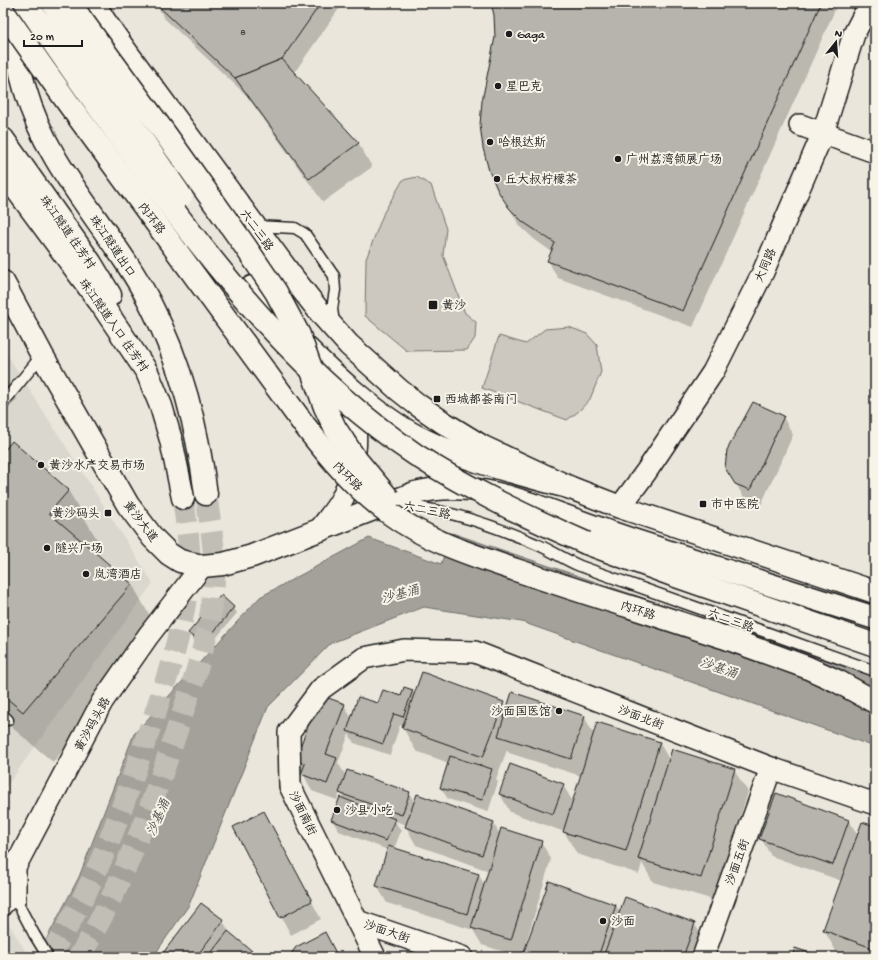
<svg xmlns="http://www.w3.org/2000/svg" width="878" height="960" font-family="'Gochi Hand','LXGW WenKai TC',sans-serif">
<style>
.built{fill:#dad7ce}
.green{fill:#ccc8c0;stroke:#74726e}
.water{fill:#a3a19a;stroke:#6d6c68}
.shadow{fill:#0003;fill-rule:evenodd}
.building{fill:#b6b4ac;stroke:#1c1c1c}
.lines{fill:none;stroke-linecap:round;stroke-linejoin:round}
.highway-tunnel{stroke:#c1beb6;stroke-width:22;stroke-dasharray:22 11;stroke-linecap:butt}
.lane-casing{stroke:#1c1c1c;stroke-width:13}
.street-casing{stroke:#1c1c1c;stroke-width:24}
.primary-casing{stroke:#1c1c1c;stroke-width:25}
.highway-casing{stroke:#1c1c1c;stroke-width:25}
.lane{stroke:#f7f3e8;stroke-width:10}
.street{stroke:#f7f3e8;stroke-width:21}
.primary{stroke:#f7f3e8;stroke-width:22}
.highway{stroke:#f7f3e8;stroke-width:22}
.lane-bridge-casing{stroke:#1c1c1c;stroke-width:13;stroke-linecap:butt}
.highway-bridge-casing{stroke:#1c1c1c;stroke-width:25;stroke-linecap:butt}
.lane-bridge{stroke:#f7f3e8;stroke-width:10}
.highway-bridge{stroke:#f7f3e8;stroke-width:22}
.poi-dot{fill:#1c1c1c;stroke:#f7f3e8;stroke-width:1.5}
.labels{text-anchor:middle;stroke-width:4;stroke-linejoin:round;paint-order:stroke}
.number-label{font-size:10px;fill:#424240}
.poi-label{font-size:12px;fill:#1c1c1c;stroke:#f7f3e8;text-anchor:start}
.street-label{font-size:12px;fill:#1c1c1c;stroke:#f7f3e8}
.water-label{font-size:13px;font-style:italic;fill:#52514e;stroke:#f7f3e8}
</style>
<rect width="100%" height="100%" fill="#eae6dc"/>
<filter id="ink" filterUnits="userSpaceOnUse"><feTurbulence type="fractalNoise" baseFrequency=".025" numOctaves="2"/><feDisplacementMap in="SourceGraphic" scale="8" xChannelSelector="R" yChannelSelector="G"/><feConvolveMatrix kernelMatrix="1 2 1 2 8 2 1 2 1" color-interpolation-filters="sRGB"/></filter>
<g filter="url(#ink)">
<g class="built">
<path d="M3,348L153,583L3,791Z"/>
<path d="M3,914L29,957H3Z"/>
</g>
<g class="green">
<path d="M417,177L431,185L446,229L443,255L465,313L476,322L475,338L467,350L407,351L365,316L366,259L384,212L403,180Z"/>
<path d="M569,327L587,334L597,345L601,372L590,399L579,411L567,420L482,388L499,336L526,344L545,329Z"/>
</g>
<path class="water" d="M452,533L875,677V747L522,622L424,607L331,643L268,707L189,905L153,957H37L79,877L134,734L260,597L369,538L441,564Z"/>
<g class="shadow">
<path d="M155,3H343L294,73L359,144L372,167L323,202L246,95L165,19Z"/>
<path d="M492,3H838L693,327L558,278L548,261L552,252L534,239L520,226L498,190L496,37L495,15Z"/>
<path d="M3,376L17,399L3,415Z"/>
<path d="M783,417L793,435L760,507L746,501L726,467Z"/>
<path d="M3,453L68,490L98,541L91,550L132,584L161,636L53,762L3,720Z"/>
<path d="M221,597L234,608L237,613L206,650L193,639L190,633Z"/>
<path d="M412,691L415,695L503,703L507,710L584,716L594,735L659,742L670,761L734,770L748,792L714,900L653,882L642,863L639,874L577,854L563,830L562,831L510,812L500,794L563,785L573,802L581,776L509,753L507,750L496,779L498,782L488,812L448,799L441,788L449,763L416,751L403,728V726L400,725L390,755L354,743L349,734L338,763L346,776L409,793L415,803L493,822L500,835L541,842L551,859L523,953H524L616,905L620,913L694,923L708,946L704,957H523L522,955L521,957L482,945L473,930L387,903L377,886L388,850L339,831L332,820L345,801L340,792L337,800L312,791L296,760L344,705L352,719L379,705L402,698ZM395,821L407,825L406,827L416,845L489,871L485,886L479,875L394,849L401,831Z"/>
<path d="M264,812L321,919L291,935L234,828Z"/>
<path d="M849,820L858,836L875,827V957H849L837,953L824,930L842,881L771,856L761,838Z"/>
<path d="M223,921L231,935L251,952L254,957H161Z"/>
</g>
<g class="building">
<path d="M155,3H321L282,59L235,78Z"/>
<path d="M491,3H821L683,311L547,261L555,243L523,222L509,208L498,191L489,171L483,148L480,125L482,101L495,37L494,15Z"/>
<path d="M282,59L359,143L309,179L235,78Z"/>
<path d="M753,402L784,416L750,490L735,484L725,468L727,450Z"/>
<path d="M12,441L69,490L49,513L132,584L23,712L3,695V452Z"/>
<path d="M221,595L234,607L203,645L188,633Z"/>
<path d="M422,672L504,702L483,757L402,728Z"/>
<path d="M404,687L413,690L403,717L394,714L383,744L347,731L358,697L378,703L383,690L401,696Z"/>
<path d="M512,692L585,716L571,759L498,736Z"/>
<path d="M320,695L345,704L326,754L337,758L327,784L301,774L305,764L295,760Z"/>
<path d="M597,722L660,742L626,851L563,832Z"/>
<path d="M672,749L735,769L701,878L638,859Z"/>
<path d="M450,756L492,769L482,800L440,788Z"/>
<path d="M510,764L564,784L553,814L499,794Z"/>
<path d="M347,770L410,792L402,815L339,793Z"/>
<path d="M776,793L849,820L833,865L759,839Z"/>
<path d="M417,794L494,822L482,855L405,827Z"/>
<path d="M340,797L395,819L386,841L331,820Z"/>
<path d="M264,811L312,901L280,918L233,827Z"/>
<path d="M862,822L875,826V949L823,930Z"/>
<path d="M501,828L542,841L511,940L471,928Z"/>
<path d="M388,846L479,874L467,914L376,886Z"/>
<path d="M549,881L616,905L598,957H522Z"/>
<path d="M625,897L695,923L683,957H603Z"/>
<path d="M201,903L224,920L196,957H160Z"/>
<path d="M228,931L252,951L247,957H208Z"/>
<path d="M325,932L338,957H290L291,954L296,947Z"/>
<path d="M795,948L822,957H792Z"/>
</g>
<g class="lines">
<g class="highway-tunnel">
<path d="M48,957C56,944 65,932 72,918C104,863 125,800 146,739C165,685 184,631 189,573C191,548 186,522 183,498"/>
<path d="M79,957C124,884 153,802 180,721C195,676 212,629 214,581C216,552 210,523 206,494"/>
</g>
<g class="lane-casing">
<g id="lane">
<path d="M255,226L295,228L305,234L334,276L335,290L332,309L334,323"/>
<path d="M3,403L42,355"/>
<path d="M400,505C447,509 493,525 536,544C551,550 565,560 580,566L875,671"/>
<path d="M3,715L8,720"/>
<path d="M3,912L15,898L34,934"/>
</g>
</g>
<g class="street-casing">
<g id="street">
<path d="M800,125L875,152"/>
<path d="M620,507L646,472L713,372L763,272L823,133L854,34L870,3"/>
<path d="M15,898V867L102,702L148,636L202,566"/>
<path d="M357,921L462,957"/>
<path d="M375,957L290,786L289,732L321,689L364,658L404,650L475,652L771,768L875,804"/>
<path d="M703,957L771,768"/>
</g>
</g>
<g class="primary-casing">
<g id="primary">
<path d="M94,3L104,20L125,50L290,274L323,316L349,345L399,390L418,405L444,423L483,447L571,488L620,507L875,592"/>
<path d="M3,282L42,355L128,505L153,538L169,554L180,561L202,566L223,564L252,556L415,493C468,479 516,498 565,516C592,526 620,536 648,545C723,570 799,594 875,618"/>
</g>
</g>
<g class="highway-casing">
<g id="highway">
<path d="M39,3L62,28"/>
<path d="M20,21C15,44 18,66 25,89C48,171 112,229 150,303C182,365 197,426 206,494"/>
<path d="M3,139L90,262L110,295"/>
<path d="M3,171L102,305L147,372L161,406L171,440L183,498"/>
<path d="M252,287C286,328 317,361 358,395C377,411 397,426 418,437C466,461 520,474 571,488"/>
<path d="M320,530C328,519 337,509 343,497C359,464 356,427 352,392"/>
<path d="M586,543L670,574L875,645"/>
<path d="M634,608L723,637L806,667L837,681L875,702"/>
</g>
</g>
<use href="#lane" class="lane"/>
<use href="#street" class="street"/>
<use href="#primary" class="primary"/>
<use href="#highway" class="highway"/>
<g class="lane-bridge-casing">
<path id="lane-bridge" d="M34,934L48,957"/>
</g>
<g class="highway-bridge-casing">
<g id="highway-bridge">
<path d="M26,3C64,59 103,114 143,169C221,276 305,380 416,455C470,490 527,517 586,543"/>
<path d="M53,3L76,44L181,196"/>
<path d="M71,3L81,19L166,135L245,246L276,292L299,335L325,407L335,428L354,457L389,499"/>
<path d="M3,11L68,103L305,426C330,458 356,489 389,513C427,541 472,555 516,570C555,583 594,596 634,608"/>
</g>
</g>
<use href="#lane-bridge" class="lane-bridge"/>
<use href="#highway-bridge" class="highway-bridge"/>
</g>
</g>
<g class="poi-dot">
<circle cx="509" cy="34" r="4"/>
<circle cx="498" cy="86" r="4"/>
<circle cx="490" cy="142" r="4"/>
<circle cx="618" cy="159" r="4"/>
<circle cx="497" cy="179" r="4"/>
<rect x="428" y="300" width="10" height="10" rx="2"/>
<rect x="433" y="395" width="8" height="8" rx="2"/>
<circle cx="41" cy="465" r="4"/>
<rect x="699" y="500" width="8" height="8" rx="2"/>
<rect x="104" y="509" width="8" height="8" rx="2"/>
<circle cx="47" cy="548" r="4"/>
<circle cx="86" cy="574" r="4"/>
<circle cx="559" cy="711" r="4"/>
<circle cx="337" cy="810" r="4"/>
<circle cx="603" cy="921" r="4"/>
</g>
<g class="labels">
<g class="number-label">
<text x="243" y="35">8</text>
</g>
<g class="poi-label">
<text x="517" y="38">Gaga</text>
<text x="506" y="90">星巴克</text>
<text x="498" y="146">哈根达斯</text>
<text x="626" y="163">广州荔湾领展广场</text>
<text x="505" y="183">丘大叔柠檬茶</text>
<text x="442" y="309">黄沙</text>
<text x="445" y="403">西城都荟南门</text>
<text x="49" y="469">黄沙水产交易市场</text>
<text x="711" y="508">市中医院</text>
<text x="100" y="517" text-anchor="end">黄沙码头</text>
<text x="55" y="552">隧兴广场</text>
<text x="94" y="578">岚湾酒店</text>
<text x="551" y="715" text-anchor="end">沙面国医馆</text>
<text x="345" y="814">沙县小吃</text>
<text x="611" y="925">沙面</text>
</g>
<g class="street-label">
<text transform="translate(152 218) rotate(53)" y="4">内环路</text>
<text transform="translate(257 230) rotate(54)" y="4">六二三路</text>
<text transform="translate(68 232) rotate(55)" y="4">珠江隧道 往芳村</text>
<text transform="translate(113 246) rotate(56)" y="4">珠江隧道出口</text>
<text transform="translate(765 265) rotate(-66)" y="4">大同路</text>
<text transform="translate(114 325) rotate(55)" y="4">珠江隧道入口 往芳村</text>
<text transform="translate(348 476) rotate(46)" y="4">内环路</text>
<text transform="translate(427 510) rotate(11)" y="4">六二三路</text>
<text transform="translate(141 521) rotate(53)" y="4">黄沙大道</text>
<text transform="translate(638 610) rotate(18)" y="4">内环路</text>
<text transform="translate(731 620) rotate(20)" y="4">六二三路</text>
<text transform="translate(641 717) rotate(21)" y="4">沙面北街</text>
<text transform="translate(92 724) rotate(-61)" y="4">黄沙码头路</text>
<text transform="translate(303 813) rotate(64)" y="4">沙面南街</text>
<text transform="translate(737 862) rotate(-70)" y="4">沙面五街</text>
<text transform="translate(387 931) rotate(19)" y="4">沙面大街</text>
</g>
<g class="water-label">
<text transform="translate(400 593) rotate(-15)" y="5">沙基涌</text>
<text transform="translate(719 667) rotate(19)" y="5">沙基涌</text>
<text transform="translate(157 817) rotate(-66)" y="5">沙基涌</text>
</g>
</g>
<rect width="878" height="960" fill="none" stroke="#f7f3e8" stroke-width="16"/>
<rect x="8" y="8" width="862" height="944" fill="none" stroke="#1c1c1c" stroke-width="1.5" filter="url(#ink)"/>
<g transform="translate(836 42) rotate(17)" stroke="#f7f3e8" stroke-width="3" paint-order="stroke">
<path d="M0-3L7 15L0 10L-7 15Z" fill="#1c1c1c"/>
<text y="-6" font-size="11" font-weight="bold" text-anchor="middle" fill="#1c1c1c">N</text>
</g>
<path d="M24 40v6h58v-6" fill="none" stroke="#1c1c1c" stroke-width="2"/>
<text x="30" y="40" font-size="12" fill="#1c1c1c" stroke="#f7f3e8" stroke-width="3" paint-order="stroke">20 m</text>
</svg>
